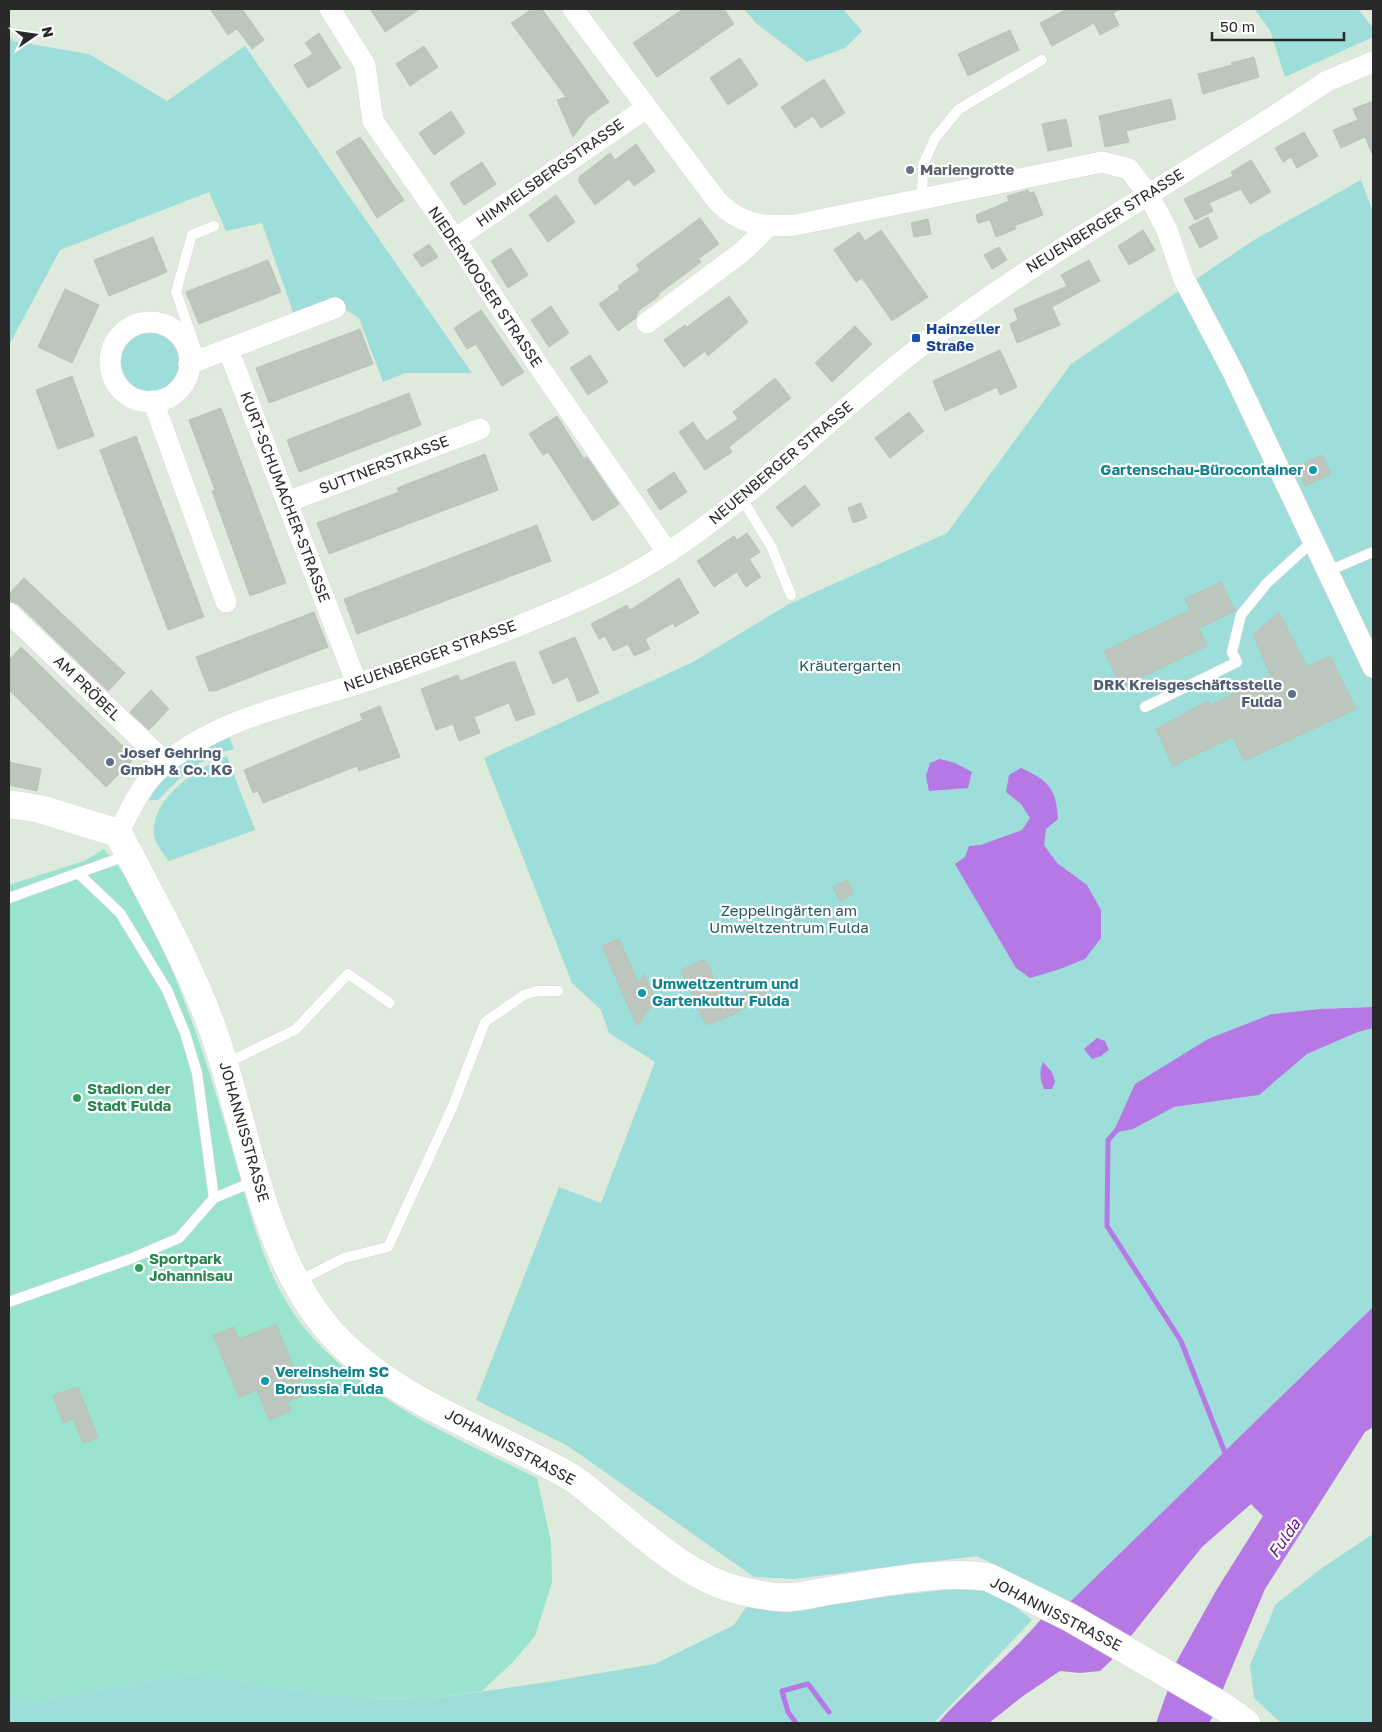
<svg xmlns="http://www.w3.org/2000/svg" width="1382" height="1732" font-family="'Golos Text',sans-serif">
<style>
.green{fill:#9dddda}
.pitch{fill:#9ae3cf}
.water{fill:#b578e4}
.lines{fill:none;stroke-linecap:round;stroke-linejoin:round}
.stream{stroke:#b578e4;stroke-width:5}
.building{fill:#bcc6bc;stroke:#b7c5b6}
.lane-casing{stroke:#e1d2df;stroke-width:11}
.street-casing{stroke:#e1d2df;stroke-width:22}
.secondary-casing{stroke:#e1d2df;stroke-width:29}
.lane{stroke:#fff;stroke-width:10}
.street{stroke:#fff;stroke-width:21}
.secondary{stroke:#fff;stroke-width:28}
.worship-dot{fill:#6b7280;stroke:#fff;stroke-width:2}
.transit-dot{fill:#1a4fb4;stroke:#fff;stroke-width:2}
.culture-dot{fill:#0f9aa8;stroke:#fff;stroke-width:2}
.service-dot{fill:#5c6f8a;stroke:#fff;stroke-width:2}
.leisure-dot{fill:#2e9e5b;stroke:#fff;stroke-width:2}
.labels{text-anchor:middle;stroke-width:4.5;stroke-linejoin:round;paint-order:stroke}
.worship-label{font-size:15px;font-weight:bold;fill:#5b616d;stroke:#fff;text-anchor:start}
.street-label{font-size:15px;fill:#292929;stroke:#fff}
.transit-label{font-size:15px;font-weight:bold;fill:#164399;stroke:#fff;text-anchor:start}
.culture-label{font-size:15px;font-weight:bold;fill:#0d838f;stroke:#fff;text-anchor:start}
.park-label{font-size:15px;fill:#205a60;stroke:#fff}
.service-label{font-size:15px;font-weight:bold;fill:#4e5e75;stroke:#fff;text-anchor:end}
.leisure-label{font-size:15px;font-weight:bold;fill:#27864d;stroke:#fff;text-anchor:start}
.water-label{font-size:16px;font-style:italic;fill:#64188e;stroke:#fff}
</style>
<rect width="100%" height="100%" fill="#deeadc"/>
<g class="green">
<path d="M744,9H843L862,31L845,48L807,62L757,24Z"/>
<path d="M1254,9H1358L1373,28V37L1285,77L1270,30Z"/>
<path d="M9,35L13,41L89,54L167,101L245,46L472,373H405L383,382L359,318L331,300L293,312L262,223L226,231L209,192L60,250L9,345Z"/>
<path d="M1361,180L1373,212V1007L1319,1009L1272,1014L1174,1107L1259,1095L1307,1054L1358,1032L1373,1028V1307L1070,1602L977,1556L794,1579L754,1577L568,1446L476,1400L559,1187L601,1203L655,1062L609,1033L601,1010L572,983L484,758L693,662L789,604L947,533L1071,364L1254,240Z"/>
<circle cx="152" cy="361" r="31"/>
<path d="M229,736L234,749C201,757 181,776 158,800H149C169,765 195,753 229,736Z"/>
<path d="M227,756L255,830L169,861C163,853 155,844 154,834C151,798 198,767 227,756Z"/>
<path d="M1373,1534V1723H1281L1254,1698L1250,1665L1276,1604L1322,1568Z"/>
<path d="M989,1585L1032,1620L934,1723H9V1702H29L194,1673L349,1698L429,1699L548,1682L655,1664L734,1625L749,1603L845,1601Z"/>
</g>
<path class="pitch" d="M104,849C129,876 142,906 158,938C192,1012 215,1088 237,1167C254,1227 269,1290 313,1338C373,1404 458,1439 537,1478L551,1542L552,1582L535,1636L512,1663L482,1691L429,1699L349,1698L194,1673L29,1702H9V885L84,861Z"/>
<g class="water">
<path d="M940,759L955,763L972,772L968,788L929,791L926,776L930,763Z"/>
<path d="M1021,768C1049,781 1056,788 1058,819L1046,829L1044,845L1057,863L1087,885L1101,910V938L1085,959L1060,969L1030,978L1016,968L955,864L965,857L969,846L981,845L1022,830L1030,818L1021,804L1006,792L1009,775Z"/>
<path d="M1373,1007V1028L1358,1032L1307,1054L1259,1095L1174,1107L1133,1129L1113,1133L1135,1084L1208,1039L1272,1014L1319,1009Z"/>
<path d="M1097,1038L1105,1041L1109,1050L1101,1056L1092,1059L1084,1049Z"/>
<path d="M1043,1062L1052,1072L1055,1082L1052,1089H1044C1040,1079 1039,1072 1043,1062Z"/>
<path d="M1373,1307V1427L1365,1432L1265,1589L1220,1696L1173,1668L1217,1589L1263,1516L1251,1504L1202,1547L1127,1641L1070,1602Z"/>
<path d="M1043,1617L1118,1654L1100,1671L1080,1673L1060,1671L1023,1696L989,1723H938C971,1686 1011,1655 1043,1617Z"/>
<path d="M1169,1687L1216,1711L1209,1723H1156Z"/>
</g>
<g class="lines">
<g class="stream">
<path d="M1117,1130L1108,1140L1107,1226L1181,1341L1227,1458"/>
<path d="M796,1723L788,1712L782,1691L808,1684L829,1712"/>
</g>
</g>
<g class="building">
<path d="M210,9H242L264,40L252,49L237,29L228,35Z"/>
<path d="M370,9H420L385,32Z"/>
<path d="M532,9H542L609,102L588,117L573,137L557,100L566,97L511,23Z"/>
<path d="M683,9H724L734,24L657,77L633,43Z"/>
<path d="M1067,9H1121L1113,13L1119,25L1100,35L1094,23L1052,46L1040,23Z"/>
<path d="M1010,30L1019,50L968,76L958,54Z"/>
<path d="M319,33L341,68L308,88L294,65L313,54L305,43Z"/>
<path d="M424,46L438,67L410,86L396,64Z"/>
<path d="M1254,57L1259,77L1203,94L1198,74L1232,65L1231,63Z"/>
<path d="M740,58L758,85L728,105L710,78Z"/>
<path d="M824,79L845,113L821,128L813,116L795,128L781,107Z"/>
<path d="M1171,99L1176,119L1126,131L1129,142L1105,147L1099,116Z"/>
<path d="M1373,101V156L1365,137L1341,148L1333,130L1358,120L1353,109Z"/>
<path d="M451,111L465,133L434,155L419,133Z"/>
<path d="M1066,119L1072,146L1048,151L1042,124Z"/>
<path d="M1304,132L1318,156L1297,168L1291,157L1283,162L1275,148Z"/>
<path d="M360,137L404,200L377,218L336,152Z"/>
<path d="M636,144L655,171L634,186L629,179L595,205L579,182V177L610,153L615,160Z"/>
<path d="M1251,160L1271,192L1250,204L1241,189L1209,203L1213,211L1195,220L1184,199L1233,176L1231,172Z"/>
<path d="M482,162L496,184L464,205L450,183Z"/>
<path d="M1028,190L1029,193L1034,192L1043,215L1014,226L1016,229L996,237L990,220L978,223L976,215L1009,201L1007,196Z"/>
<path d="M556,195L575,222L548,242L529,215Z"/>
<path d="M1208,217L1218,238L1200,248L1189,227Z"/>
<path d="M700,218L719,244L698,259L701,262L658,294L659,296L638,311L636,318L618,331L599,304L620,289L618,286L640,270L636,265Z"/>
<path d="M928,219L931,234L914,237L911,223Z"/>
<path d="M881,230L928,297L892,321L862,278L856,282L834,250L859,232L865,241Z"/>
<path d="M1143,230L1155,250L1129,265L1118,246Z"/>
<path d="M153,237L167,272L109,296L94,260Z"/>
<path d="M429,244L438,257L422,267L413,255Z"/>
<path d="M999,247L1007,260L992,269L984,255Z"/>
<path d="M511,248L528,275L508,288L491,261Z"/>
<path d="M268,260L281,292L199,324L186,292Z"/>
<path d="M1089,260L1100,281L1052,307L1060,325L1017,343L1010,324L1018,320L1014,309L1067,286L1061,275Z"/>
<path d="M65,289L99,305L72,363L38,347Z"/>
<path d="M729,296L748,322L708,356L705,351L684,367L664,340L685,325L687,327Z"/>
<path d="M551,306L569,333L549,347L531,320Z"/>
<path d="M481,310L524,372L502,386L476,344L467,349L454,328Z"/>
<path d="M855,326L872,344L832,382L815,363Z"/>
<path d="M360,329L373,364L269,403L256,368Z"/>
<path d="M1000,350L1017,387L1000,395L997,387L945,411L933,381Z"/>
<path d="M590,355L608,382L588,395L570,368Z"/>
<path d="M72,376L94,436L58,449L36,390Z"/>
<path d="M775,378L791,398L729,447L732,452L705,470L679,432L693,422L706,441L738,419L733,412Z"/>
<path d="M409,393L421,425L299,472L287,440Z"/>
<path d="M221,408L286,583L250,596L212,491L215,490L189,420Z"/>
<path d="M909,412L924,431L890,458L875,438Z"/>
<path d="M557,416L584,459L587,457L619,504L593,521L548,452L543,455L529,434Z"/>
<path d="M136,436L204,617L168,630L100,450Z"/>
<path d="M485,454L498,490L329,554L317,523L399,492L397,488Z"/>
<path d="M1322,455L1331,474L1305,486L1296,467Z"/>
<path d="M674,472L687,492L660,510L647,490Z"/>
<path d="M805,485L820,505L792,527L776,507Z"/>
<path d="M861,503L867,518L853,523L848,508Z"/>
<path d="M537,525L551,561L357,634L344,599Z"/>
<path d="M747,533L760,552L749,559L761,577L746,587L737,572L714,587L697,561L734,536L737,540Z"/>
<path d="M24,578L125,673L108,691L18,604L9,601V594Z"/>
<path d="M679,578L699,613L675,627L673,623L645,639L650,649L634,656L628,644L613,651L605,636L599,639L591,624L627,605L630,610Z"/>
<path d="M1221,582L1235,611L1199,628L1207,646L1121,687L1104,651L1190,610L1185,599Z"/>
<path d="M314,612L328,647L215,691H209L196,657Z"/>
<path d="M1279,612L1307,667L1330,656L1356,709L1244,761L1233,737L1173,766L1156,729L1208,701L1210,705L1271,676L1253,635Z"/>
<path d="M575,637L599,693L578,702L568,677L553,684L539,652Z"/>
<path d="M21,647L135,758L106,787L9,690V660Z"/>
<path d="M510,662H515L535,714L516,721L509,703L474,717L480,733L459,741L453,724L436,730L421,689L458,675L460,681Z"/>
<path d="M151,690L169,709L149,730L130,712Z"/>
<path d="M380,706L400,757L359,771L357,766L263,803L258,791L253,793L244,770L363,720L360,714Z"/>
<path d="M9,762L41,769L37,791L9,785Z"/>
<path d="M847,880L854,894L840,901L833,887Z"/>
<path d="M619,939L638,982L644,974L656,1000L637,1026L602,946Z"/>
<path d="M705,959L726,1003L762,986L766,994L733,1015L706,1025L681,970Z"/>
<path d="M276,1324L305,1395L287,1402L291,1411L269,1420L257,1390L239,1398L213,1335L234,1327L239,1339Z"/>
<path d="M78,1387L98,1438L83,1443L73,1419L63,1423L53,1395Z"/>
</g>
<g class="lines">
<g class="lane-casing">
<g id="lane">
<path d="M922,198L923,165L935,138L959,109L1042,60"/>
<path d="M200,360L176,292L192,235L214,226"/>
<path d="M742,499L771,546L791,595"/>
<path d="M1328,571L1373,552"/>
<path d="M1145,707L1237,662L1232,652L1241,615L1267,583L1313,541"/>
<path d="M78,873L120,913L167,990L185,1033L197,1073L214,1198"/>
<path d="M9,898L128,855"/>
<path d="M224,1064L295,1030L348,974L390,1003"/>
<path d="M297,1282L344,1258L388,1247L452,1108L485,1022L524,995L537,991H558"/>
<path d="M9,1302L130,1259L179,1238L214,1198L255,1181"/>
</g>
</g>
<g class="street-casing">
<g id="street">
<path d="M330,9L365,65L373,121L455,239L542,371L668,553"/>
<path d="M573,9L718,202C741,225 763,227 795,225L1102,162L1129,169L1148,194L1167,230L1183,277L1233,372L1373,667"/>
<path d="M455,239L646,108"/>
<circle cx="150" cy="362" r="40"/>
<path d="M647,323L742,252L768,227"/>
<path d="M228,349L335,308"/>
<path d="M189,364L228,349L357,684"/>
<path d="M153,401L226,602"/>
<path d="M287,502L480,429"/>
<path d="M9,613L166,763"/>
<path d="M118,833C129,813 139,788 156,772C209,720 292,705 360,683C438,657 517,629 591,595C718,538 811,430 920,347C1049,248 1193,172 1327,81L1373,62"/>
</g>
</g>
<g class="secondary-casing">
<path id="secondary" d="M9,804L40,809L118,833C152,898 188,961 213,1030C250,1133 261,1264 341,1343C405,1406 493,1432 569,1476C581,1483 593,1494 604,1503C644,1535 687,1577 738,1590C751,1593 764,1596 776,1597C795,1599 815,1593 834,1590C883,1583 938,1570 988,1577L1069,1617L1224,1707L1246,1723"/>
</g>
<use href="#lane" class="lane"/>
<use href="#street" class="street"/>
<use href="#secondary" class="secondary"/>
</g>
<circle class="worship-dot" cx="910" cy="170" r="5"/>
<rect class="transit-dot" x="911" y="333" width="10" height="10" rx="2.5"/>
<g class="culture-dot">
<circle cx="1313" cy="470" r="5"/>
<circle cx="642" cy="993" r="5"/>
<circle cx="265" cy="1381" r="5"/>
</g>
<g class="service-dot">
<circle cx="1292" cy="694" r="5"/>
<circle cx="110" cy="762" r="5"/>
</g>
<g class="leisure-dot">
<circle cx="77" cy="1098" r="5"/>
<circle cx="139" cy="1268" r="5"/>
</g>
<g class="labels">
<g class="worship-label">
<text x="920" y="175">Mariengrotte</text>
</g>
<g class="street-label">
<text transform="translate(550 173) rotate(-35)" y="5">HIMMELSBERGSTRASSE</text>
<text transform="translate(1105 221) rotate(-32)" y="5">NEUENBERGER STRASSE</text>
<text transform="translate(485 287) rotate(56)" y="5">NIEDERMOOSER STRASSE</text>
<text transform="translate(781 463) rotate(-40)" y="5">NEUENBERGER STRASSE</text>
<text transform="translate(384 465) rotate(-21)" y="5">SUTTNERSTRASSE</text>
<text transform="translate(285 497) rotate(69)" y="5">KURT-SCHUMACHER-STRASSE</text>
<text transform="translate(430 656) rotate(-20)" y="5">NEUENBERGER STRASSE</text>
<text transform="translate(87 688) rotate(44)" y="5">AM PRÖBEL</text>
<text transform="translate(244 1132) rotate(74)" y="5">JOHANNISSTRASSE</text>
<text transform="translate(510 1447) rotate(28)" y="5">JOHANNISSTRASSE</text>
<text transform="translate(1056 1614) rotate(27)" y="5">JOHANNISSTRASSE</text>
</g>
<g class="transit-label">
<text x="926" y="334">Hainzeller<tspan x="926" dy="17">Straße</tspan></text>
</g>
<g class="culture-label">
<text x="1303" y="475" text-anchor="end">Gartenschau-Bürocontainer</text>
<text x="652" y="989">Umweltzentrum und<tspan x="652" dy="17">Gartenkultur Fulda</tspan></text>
<text x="275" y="1377">Vereinsheim SC<tspan x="275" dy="17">Borussia Fulda</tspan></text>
</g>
<g class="park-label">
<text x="850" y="671">Kräutergarten</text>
<text x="789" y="916">Zeppelingärten am<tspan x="789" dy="17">Umweltzentrum Fulda</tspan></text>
</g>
<g class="service-label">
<text x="1282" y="690">DRK Kreisgeschäftsstelle<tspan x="1282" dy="17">Fulda</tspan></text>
<text x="120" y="758" text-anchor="start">Josef Gehring<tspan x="120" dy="17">GmbH &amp; Co. KG</tspan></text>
</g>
<g class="leisure-label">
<text x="87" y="1094">Stadion der<tspan x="87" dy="17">Stadt Fulda</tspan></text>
<text x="149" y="1264">Sportpark<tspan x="149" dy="17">Johannisau</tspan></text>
</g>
<g class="water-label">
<text transform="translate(1284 1538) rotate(-55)" y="6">Fulda</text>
</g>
</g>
<rect width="1382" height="1732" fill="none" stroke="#292929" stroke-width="20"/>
<g transform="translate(35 35) rotate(77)" stroke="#ffffff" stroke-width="4" paint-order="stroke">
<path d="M0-4L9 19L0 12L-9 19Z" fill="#292929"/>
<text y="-8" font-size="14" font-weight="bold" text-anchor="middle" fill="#292929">N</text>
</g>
<path d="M1212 32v8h132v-8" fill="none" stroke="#292929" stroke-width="2.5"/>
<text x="1220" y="32" font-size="15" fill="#292929" stroke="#ffffff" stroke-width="4" paint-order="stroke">50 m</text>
</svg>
